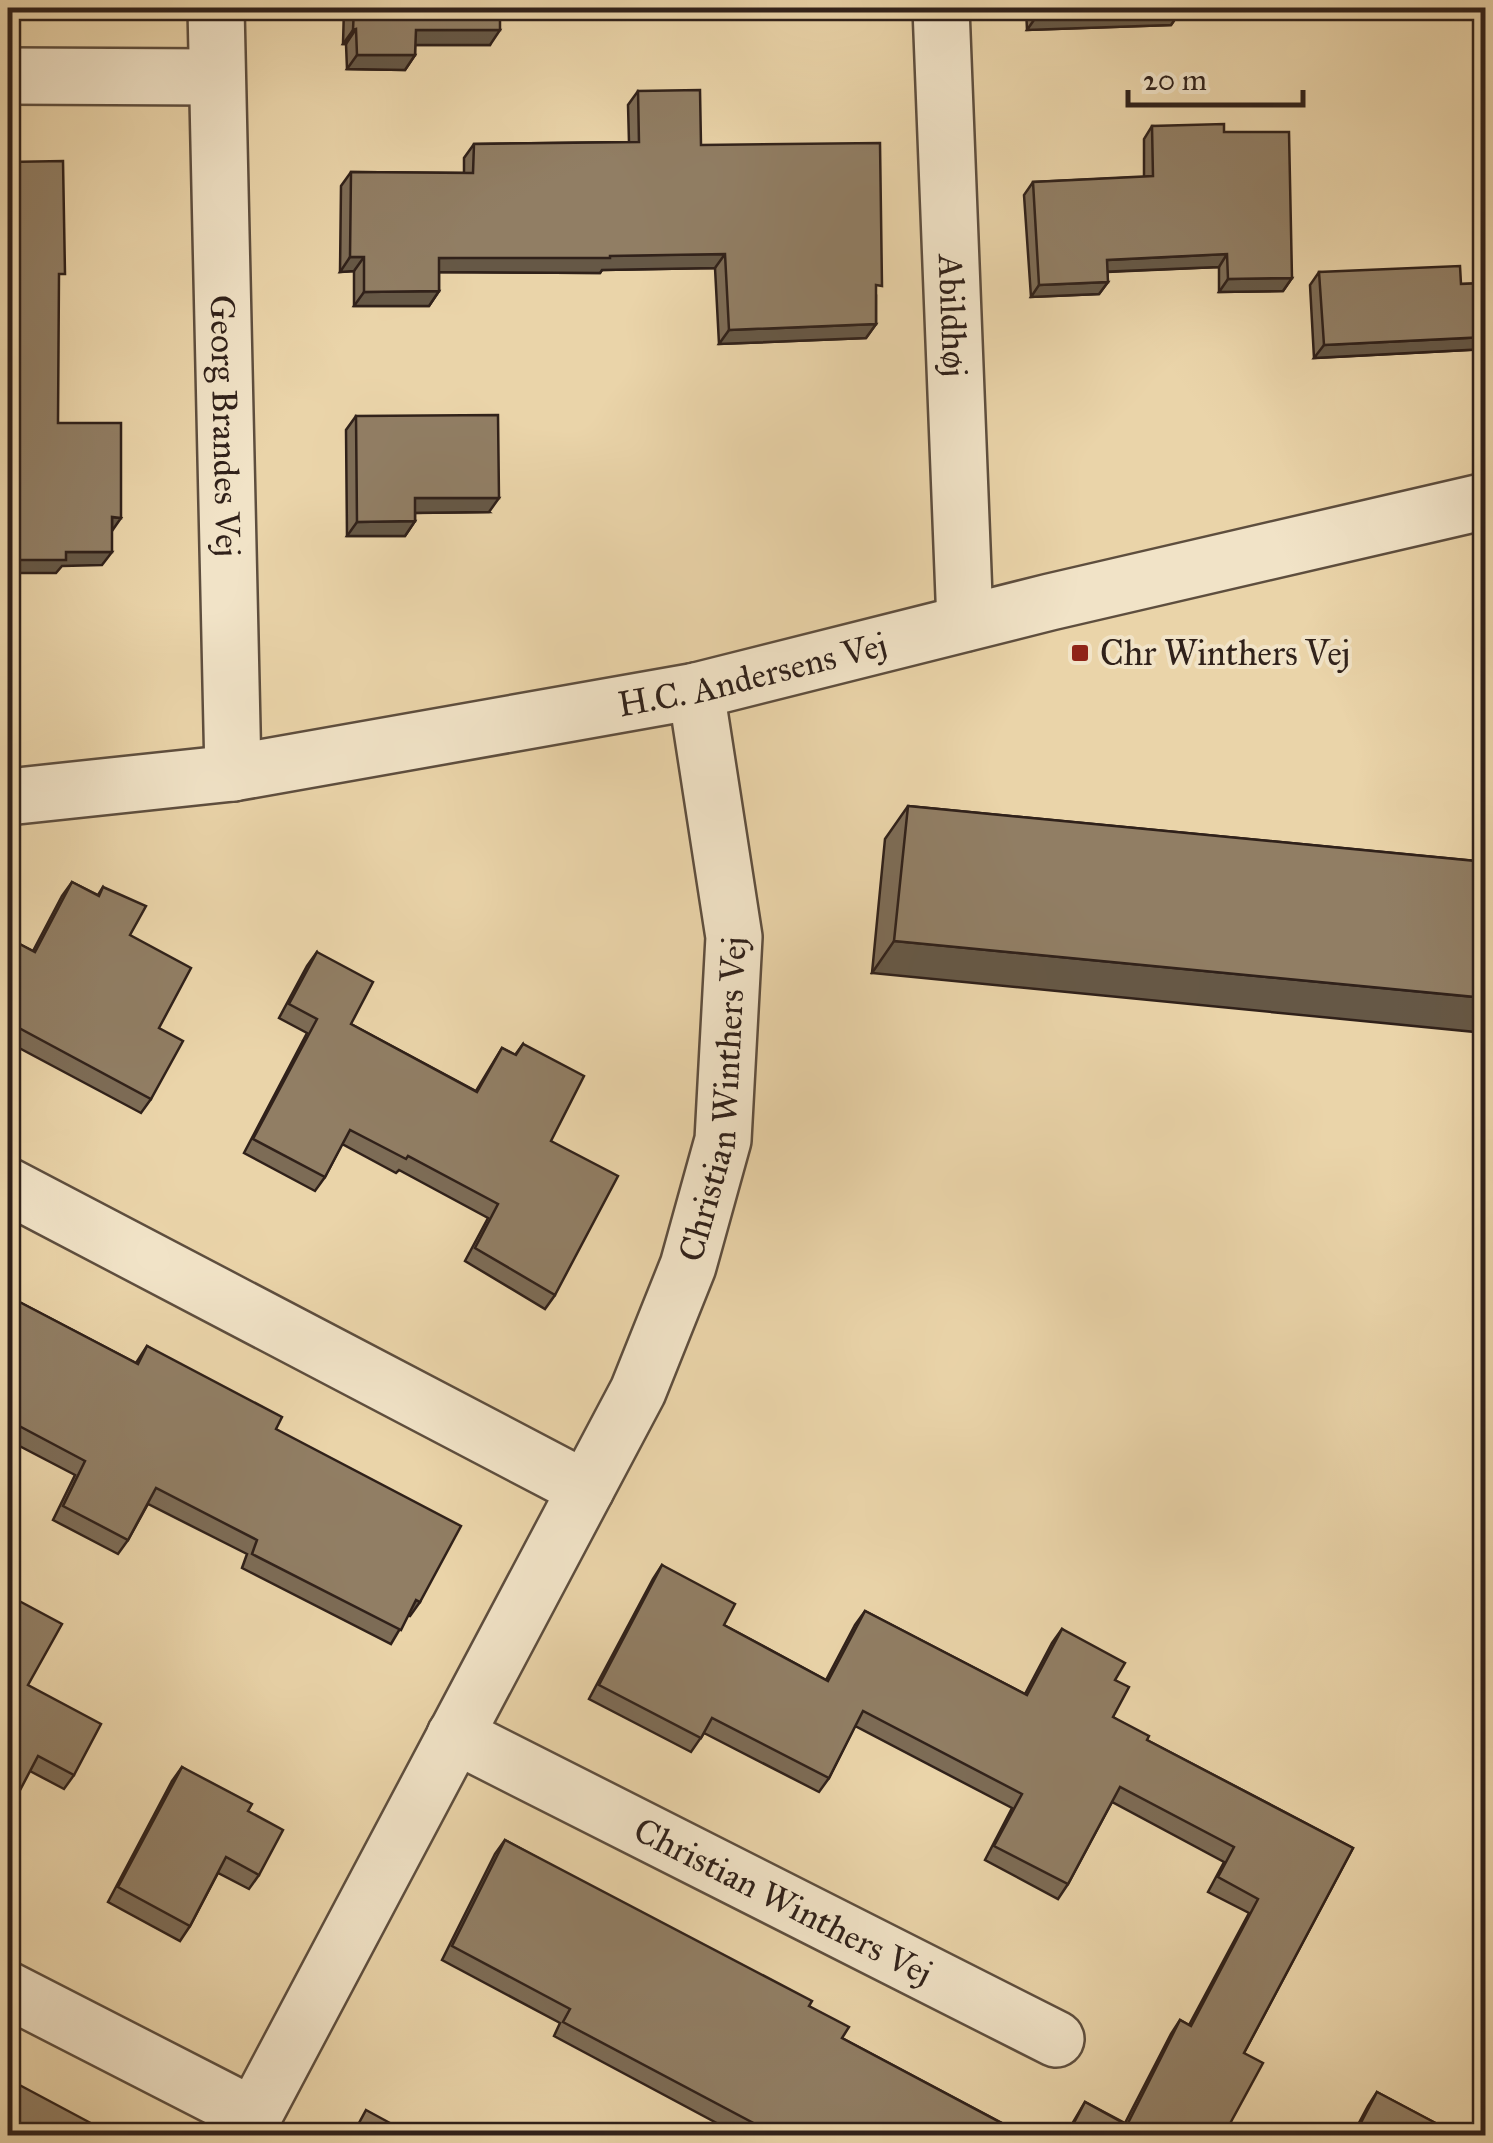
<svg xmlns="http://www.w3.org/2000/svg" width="1493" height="2143" font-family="'IM FELL Great Primer',serif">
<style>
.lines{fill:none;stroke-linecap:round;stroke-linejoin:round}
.minor-casing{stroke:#5e4e3e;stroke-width:60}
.minor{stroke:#f1e3c7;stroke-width:55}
.wall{fill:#7d6c56;stroke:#30211a;stroke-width:2.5}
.shaded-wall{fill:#665846;stroke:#30211a;stroke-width:2.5}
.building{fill:#917e64;stroke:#30211a;stroke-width:2.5}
.poi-dot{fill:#8f2418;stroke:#f1e3c7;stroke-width:4}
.labels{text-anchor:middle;stroke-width:8;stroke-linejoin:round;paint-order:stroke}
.street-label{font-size:35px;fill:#30211a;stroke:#f1e3c7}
.poi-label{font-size:35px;fill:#30211a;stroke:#f1e3c7;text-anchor:start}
</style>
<rect width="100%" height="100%" fill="#ead4a9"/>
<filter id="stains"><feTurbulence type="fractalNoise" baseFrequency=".002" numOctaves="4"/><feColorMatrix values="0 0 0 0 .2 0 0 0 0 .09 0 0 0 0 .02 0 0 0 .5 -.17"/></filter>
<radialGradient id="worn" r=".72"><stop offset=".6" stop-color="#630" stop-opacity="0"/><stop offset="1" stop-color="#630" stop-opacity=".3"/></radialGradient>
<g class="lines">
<g class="minor-casing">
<g id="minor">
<path id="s1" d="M216,8L233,773"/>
<path id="s2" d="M941,8L965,623"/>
<path d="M8,76L216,77"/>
<path id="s3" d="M8,797L233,773L696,691L1050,602L1486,501"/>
<path d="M8,1186L586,1489"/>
<path id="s4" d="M455,1735L1056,2039"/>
<path d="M8,1990L254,2116"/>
<path id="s5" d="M243,2136L638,1391L688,1266L723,1140L734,937L696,691"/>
</g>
</g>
<use href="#minor" class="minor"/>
</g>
<g class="wall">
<path d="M344,8H500L490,45H415V55L405,70L347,69L346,44H343Z"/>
<path d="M1026,8H1179L1180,12L1171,25L1027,30Z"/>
<path d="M638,91L876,295V324L866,338L719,344L715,268L602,270L600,273L439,272V291L429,306H354V271L340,272L341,186L351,172L464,173V158L474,144L629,142L628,105Z"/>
<path d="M1152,126L1224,132L1292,278L1283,291L1219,292V267L1107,272L1108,282L1099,294L1031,297L1024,195L1033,182L1144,177V139Z"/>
<path d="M1319,272L1461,284L1486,283V349L1314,358L1310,285Z"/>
<path d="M356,416L489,512L415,513V521L405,536H347L346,430Z"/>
<path d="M908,806L1486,862L872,973L885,839Z"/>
<path d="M72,882L98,895L103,887L130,935L159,1028L151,1099L141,1113L8,1042V938L33,951L62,896Z"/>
<path d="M317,952L351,1024L476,1091L502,1048L515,1055L523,1044L551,1141L555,1295L545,1309L465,1261L488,1218L399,1170L396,1173L342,1144L325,1177L315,1191L244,1153L307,1033L279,1018L307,966Z"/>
<path d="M8,1296L136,1363L147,1346L276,1429L410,1616L408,1615L391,1644L242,1568L247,1554L148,1504L128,1540L118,1554L53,1520L75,1475L8,1440Z"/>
<path d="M662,1565L724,1625L826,1680L855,1625L865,1611L1025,1694L1052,1643L1062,1629L1115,1680L1113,1717L1147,1740L1353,1848L1244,2053L1226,2131L1235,2136H1065L1085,2102L1125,2123L1171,2034L1180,2020L1189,2025L1249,1913L1208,1892L1224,1862L1112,1802L1068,1884L1058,1899L985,1860L1012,1808L855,1726L829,1778L819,1792L704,1733L691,1752L589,1699L653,1579Z"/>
<path d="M28,1685L74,1775L64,1789L30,1771Z"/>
<path d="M182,1767L248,1811L259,1875L249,1889L218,1873L190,1926L180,1941L108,1902L172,1781Z"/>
<path d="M505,1840L809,2006L842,2038L1026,2136H741L554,2036L560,2023L442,1960L495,1854Z"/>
<path d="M1377,2092L1460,2136H1352L1368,2106Z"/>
</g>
<g class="shaded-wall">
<path d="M1180,12L1171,25L1027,30L1036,17Z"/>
<path d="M356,29L346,44H343L353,30Z"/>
<path d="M416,30H500L490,45H406Z"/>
<path d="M357,55H415L405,70L347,69Z"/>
<path d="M725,254L715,268L602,270L600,273L429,272L439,258Z"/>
<path d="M1227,254L1219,267L1098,272L1107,260Z"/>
<path d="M350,257H364L354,271L340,272Z"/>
<path d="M1292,278L1283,291L1219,292L1228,279Z"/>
<path d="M1108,282L1099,294L1031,297L1039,285Z"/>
<path d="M439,291L429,306H354L364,292Z"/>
<path d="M876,324L866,338L719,344L729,330Z"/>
<path d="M1486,337V349L1314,358L1324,345Z"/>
<path d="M415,498H499L489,512L405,513Z"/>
<path d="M112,517L121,518L112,531Z"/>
<path d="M415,521L405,536H347L357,522Z"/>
<path d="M66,552H112L102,565L62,566L56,573H8V560Z"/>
<path d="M894,941L1486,998V1033L872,973Z"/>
<path d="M416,1600L420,1602L410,1616L406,1615Z"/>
</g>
<g class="building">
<path d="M354,8H500V30H416L415,55H357L356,29L353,30Z"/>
<path d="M1036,8H1179L1180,12L1036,17Z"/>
<path d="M700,90L701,145L880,143L882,286L876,285V324L729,330L725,254L610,256V258H439V291L364,292V257H350L351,172L473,173L474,144L639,142L638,91Z"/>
<path d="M1224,124V132H1289L1292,278L1228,279L1227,254L1107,260L1108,282L1039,285L1033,182L1153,176L1152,126Z"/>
<path d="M63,161L65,274H59L58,423H121V518L112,517V552H66V560H8V162Z"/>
<path d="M1460,266L1461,284L1486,283V337L1324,345L1319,272Z"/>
<path d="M498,415L499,498H415V521L357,522L356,416Z"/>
<path d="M908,806L1486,862V998L894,941Z"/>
<path d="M72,882L99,896L103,887L146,906L130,935L191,968L159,1028L183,1041L151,1099L8,1022V938L35,952Z"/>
<path d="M317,952L373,982L351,1024L477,1092L502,1048L516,1055L523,1044L584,1076L551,1141L618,1176L555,1295L475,1248L498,1204L408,1156L406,1159L350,1130L325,1177L253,1139L317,1019L289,1004Z"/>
<path d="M8,1296L138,1364L147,1346L282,1417L276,1429L461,1526L420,1602L416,1600L401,1630L252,1554L257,1540L156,1488L128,1540L63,1506L85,1461L8,1420Z"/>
<path d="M662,1565L735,1604L724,1625L828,1681L865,1611L1027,1695L1062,1629L1125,1663L1115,1680L1129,1687L1113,1717L1149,1736L1147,1740L1353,1848L1244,2053L1263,2063L1226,2131L1235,2136H1067L1085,2102L1127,2125L1180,2020L1191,2026L1258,1899L1218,1877L1234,1847L1120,1787L1068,1884L994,1846L1022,1794L863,1711L829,1778L712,1718L701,1738L599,1685Z"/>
<path d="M8,1595L62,1624L28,1685L101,1724L74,1775L38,1756L8,1813Z"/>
<path d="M182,1767L252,1804L248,1811L283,1830L259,1875L226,1857L190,1926L118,1887Z"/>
<path d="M505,1840L812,2001L809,2006L849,2027L842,2038L1026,2136H778L563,2022L570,2009L452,1946Z"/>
<path d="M12,2081L115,2136H8V2090Z"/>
<path d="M1377,2092L1460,2136H1354Z"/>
<path d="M366,2110L414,2136H352Z"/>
</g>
<rect class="poi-dot" x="1070" y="643" width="20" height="20" rx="5"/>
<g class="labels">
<g class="street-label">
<text dy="12" stroke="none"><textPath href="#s2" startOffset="308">Abildhøj</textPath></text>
<text dy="12" stroke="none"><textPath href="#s1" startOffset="418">Georg Brandes Vej</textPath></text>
<text dy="12" stroke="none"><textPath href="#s3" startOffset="755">H.C. Andersens Vej</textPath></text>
<text dy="12" stroke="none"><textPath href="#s5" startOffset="1148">Christian Winthers Vej</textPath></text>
<text dy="12" stroke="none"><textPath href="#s4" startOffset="368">Christian Winthers Vej</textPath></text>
</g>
<g class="poi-label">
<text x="1100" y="665">Chr Winthers Vej</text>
</g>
</g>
<rect width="1493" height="2143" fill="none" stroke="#ead4a9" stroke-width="40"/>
<rect x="10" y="10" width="1473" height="2123" fill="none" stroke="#30211a" stroke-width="5"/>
<rect x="20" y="20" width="1453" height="2103" fill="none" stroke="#30211a" stroke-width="2.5"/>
<path d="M1128 90v15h175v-15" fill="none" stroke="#30211a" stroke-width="5"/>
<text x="1143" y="90" font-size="30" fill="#30211a" stroke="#f1e3c7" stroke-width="8" paint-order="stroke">20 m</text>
<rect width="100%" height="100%" filter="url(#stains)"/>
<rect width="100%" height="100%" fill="url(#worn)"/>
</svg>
